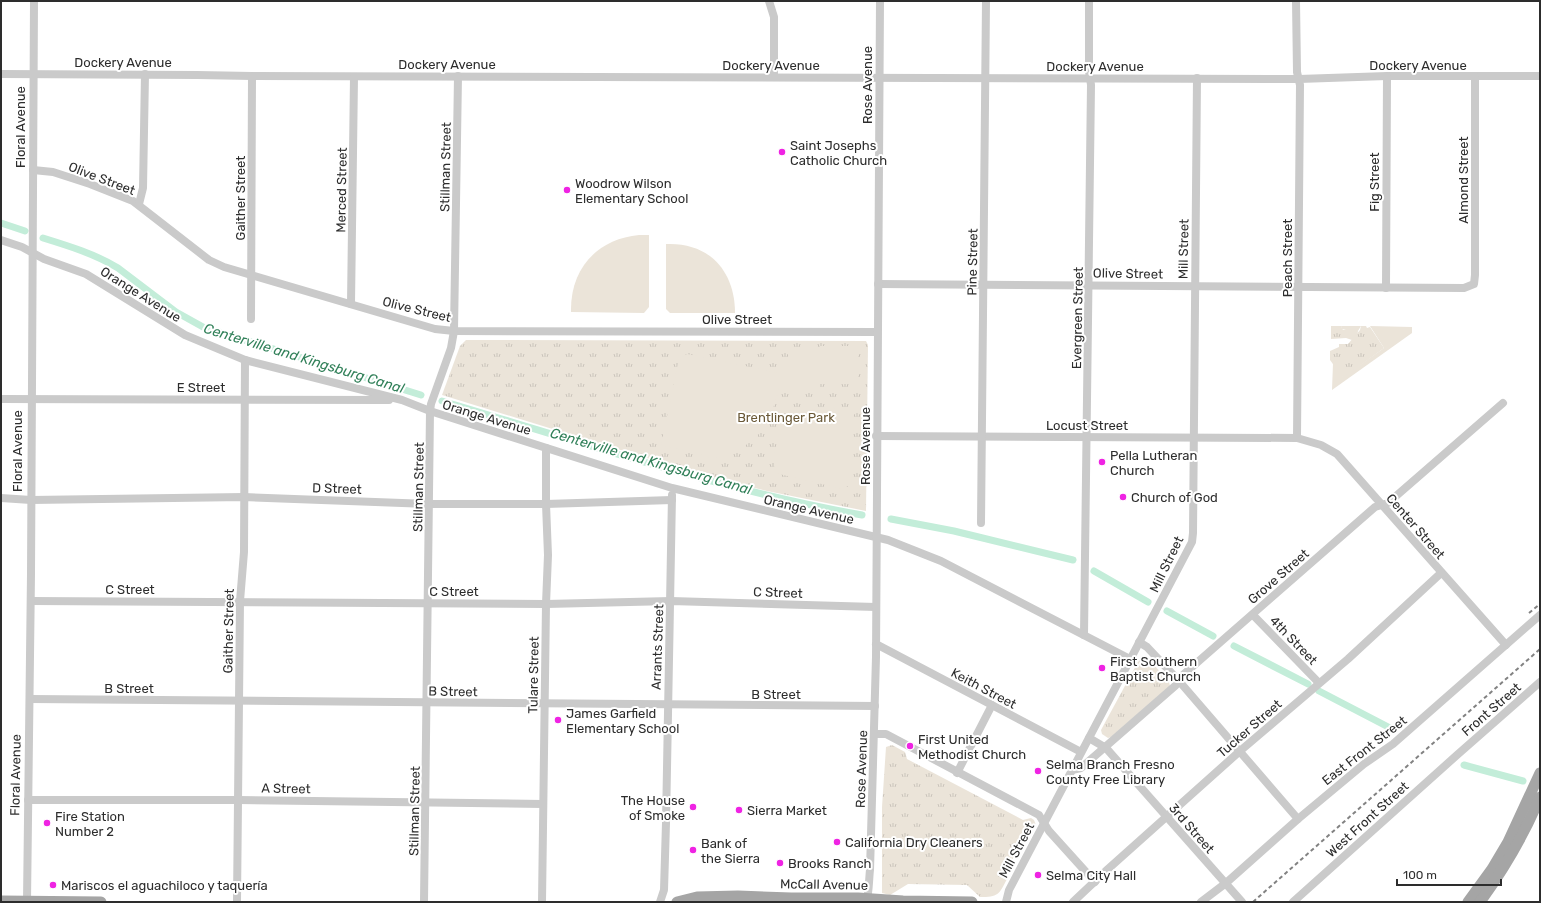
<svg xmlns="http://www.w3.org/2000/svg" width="1541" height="903" font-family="Rubik,sans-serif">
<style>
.grass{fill:url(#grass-tufts)}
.garden{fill:#ebe4d9}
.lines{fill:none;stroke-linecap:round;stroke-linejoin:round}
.canal{stroke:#c3edd9;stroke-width:7}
.minor{stroke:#cacaca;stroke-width:8}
.major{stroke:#a5a5a5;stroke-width:11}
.rail{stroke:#828282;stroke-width:2;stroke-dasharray:4 3;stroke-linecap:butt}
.poi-dot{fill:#ef23e3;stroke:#fff;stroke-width:1.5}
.labels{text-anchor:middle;stroke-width:4;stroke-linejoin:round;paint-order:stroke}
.street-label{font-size:13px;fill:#2d2d2d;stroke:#fff}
.poi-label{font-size:13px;fill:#2d2d2d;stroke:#fff;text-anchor:start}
.park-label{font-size:13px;fill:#6a5938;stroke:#fff}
.water-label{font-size:14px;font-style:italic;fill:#318059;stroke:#fff}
</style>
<defs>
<pattern id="grass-tufts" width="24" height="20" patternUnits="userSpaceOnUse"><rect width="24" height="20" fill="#ebe4d9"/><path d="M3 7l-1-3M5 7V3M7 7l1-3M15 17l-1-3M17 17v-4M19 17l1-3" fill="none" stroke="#cac4bb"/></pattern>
</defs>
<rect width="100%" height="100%" fill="#fff"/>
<g class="grass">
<path d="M1331,326H1341L1343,330H1346V338L1331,339Z"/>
<path d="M1361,326H1366L1367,328L1370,327L1384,348L1343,378L1330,360V351L1339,347V344H1348L1360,330Z"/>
<path d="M466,340L866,341L868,345L866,511L767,491L695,473L442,395L460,346Z"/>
<path d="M1148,658L1169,682L1170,686L1111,737L1108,738L1102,734L1101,730L1139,660Z"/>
<path d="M892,745L905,752L907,759L1023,820L1031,818L1034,820L1036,825L1034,827L1028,829L1006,872L1007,879C999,895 998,897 980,897L967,885L908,884L890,895L882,893V807L886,747Z"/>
</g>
<g class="garden">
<path d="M639,235H649V307L644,313L571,312C570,269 597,239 639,235Z"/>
<path d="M666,244C709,242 735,271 735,313H670L666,309Z"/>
<path d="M1341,326H1361L1358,331L1357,337L1352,340L1346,338V330L1342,329Z"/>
<path d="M1370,326L1412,327V333L1332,390L1333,363L1343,377L1384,348Z"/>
<path d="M820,346H858V384H820V388H779C772,416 763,438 735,451C729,454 722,458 715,458C710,458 704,456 700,454C687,451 674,448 661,445L679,359L687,354L779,373V367H788V349H820Z"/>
<path d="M824,407L844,409L854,414L851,484L843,489L775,473C770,438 788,413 824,407Z"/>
</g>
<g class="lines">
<g class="canal">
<path d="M1,223L25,231"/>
<path d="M43,238C69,246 95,254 118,268L176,312L203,327L421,395"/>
<path d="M442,401C581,442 719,490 862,515"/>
<path d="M891,519L954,531L1073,560"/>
<path d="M1094,571L1148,602"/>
<path d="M1167,611L1213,636"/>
<path d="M1234,646L1308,684"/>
<path d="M1319,691L1394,730"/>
<path d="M1464,765L1523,781"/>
</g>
<g class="minor">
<path d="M769,1L774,17V77"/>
<path d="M1296,1L1297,72L1300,85L1297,438"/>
<path d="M1,74L197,75L252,76L1299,79L1387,76H1540"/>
<path d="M33,170L53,172L90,184L133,201L209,260L224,267L435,329L454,331L877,332"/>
<path d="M139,204L143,188L145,74"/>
<path d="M1,240L22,247L44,259L86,274L185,335L245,360L402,400L430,411L672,488L888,540L941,561L1130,659"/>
<path d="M878,284L1464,288L1474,284L1475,275V77"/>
<path d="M1386,288L1387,76"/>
<path d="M351,304L354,77"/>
<path d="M251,319L252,76"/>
<path d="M1,399L389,400"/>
<path d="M876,436L1297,438L1321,445L1337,454L1506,645"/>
<path d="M1,498L31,500L244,497L429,504H546L672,500"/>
<path d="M981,523L986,1"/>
<path d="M31,601L546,604L671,601L876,607"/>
<path d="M1253,615L1319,683"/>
<path d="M1084,635L1091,85L1089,71V1"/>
<path d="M1139,642L1147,647L1179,681L1298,819"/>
<path d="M876,644L1081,752"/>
<path d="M30,699L875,706"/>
<path d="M875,734H886L1039,815L1049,831L1095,882"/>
<path d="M1089,738L1106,748L1242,902"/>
<path d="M1072,770L1081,768L1175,686L1184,674L1375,507L1388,503L1503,403"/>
<path d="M957,773L992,705"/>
<path d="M28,800H238L543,804"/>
<path d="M27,901L31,574L34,1"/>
<path d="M237,902L240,601L244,552L245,360"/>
<path d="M424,902L430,411L431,404L451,348L454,331L458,76"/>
<path d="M542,902L546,604L548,555L546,504V448"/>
<path d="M660,902L664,890L666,823L672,495"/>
<path d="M866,902C869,897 869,877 870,870L876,657L880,1"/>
<path d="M1006,902L1009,890L1192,542L1193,533L1197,78"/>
<path d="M1073,902L1108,869L1240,751L1348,659L1441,573"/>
<path d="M1201,902L1226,883L1298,819L1364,764L1393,744L1540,615"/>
<path d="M1293,902L1457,755L1540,682"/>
</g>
<g class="major">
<path d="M1,901L101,902"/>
<path d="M677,902L697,897L738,896L791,898H858L903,901L972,902"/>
<path d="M1468,902L1492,869L1508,842L1540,773"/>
<path d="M1480,902C1504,869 1524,835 1540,797"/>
</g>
<g class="rail">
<path d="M1529,613L1540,604"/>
<path d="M1253,902L1540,649"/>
</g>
</g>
<g class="poi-dot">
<circle cx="782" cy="152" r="4"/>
<circle cx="567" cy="190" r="4"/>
<circle cx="1102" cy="462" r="4"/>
<circle cx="1123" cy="497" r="4"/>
<circle cx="1102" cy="668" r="4"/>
<circle cx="558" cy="720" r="4"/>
<circle cx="910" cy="746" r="4"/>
<circle cx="1038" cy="771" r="4"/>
<circle cx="693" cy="807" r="4"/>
<circle cx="739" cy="810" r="4"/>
<circle cx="47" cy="823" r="4"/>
<circle cx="837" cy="842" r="4"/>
<circle cx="693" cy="850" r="4"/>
<circle cx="780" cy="863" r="4"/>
<circle cx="1038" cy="875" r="4"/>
<circle cx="53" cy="885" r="4"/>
</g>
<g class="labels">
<g class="street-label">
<text x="123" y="67">Dockery Avenue</text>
<text x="447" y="69">Dockery Avenue</text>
<text x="771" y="70">Dockery Avenue</text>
<text x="1418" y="70">Dockery Avenue</text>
<text x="1095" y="71">Dockery Avenue</text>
<text transform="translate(867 85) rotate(-90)" y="5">Rose Avenue</text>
<text transform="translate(20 127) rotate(-90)" y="5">Floral Avenue</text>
<text transform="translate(445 167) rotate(-89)" y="5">Stillman Street</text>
<text transform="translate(102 178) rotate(21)" y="5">Olive Street</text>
<text transform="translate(1463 180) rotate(-90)" y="5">Almond Street</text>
<text transform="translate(1374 182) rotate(-90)" y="5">Fig Street</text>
<text transform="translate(341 190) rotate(-89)" y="5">Merced Street</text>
<text transform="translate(240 198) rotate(-90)" y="5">Gaither Street</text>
<text transform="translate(1183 249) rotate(-89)" y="5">Mill Street</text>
<text transform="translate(1287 258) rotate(-90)" y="5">Peach Street</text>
<text transform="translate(972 262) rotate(-89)" y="5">Pine Street</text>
<text transform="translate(1128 273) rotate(1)" y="5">Olive Street</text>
<text transform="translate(141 294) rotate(32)" y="5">Orange Avenue</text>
<text transform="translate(417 309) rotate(14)" y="5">Olive Street</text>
<text transform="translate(1077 318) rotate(-89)" y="5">Evergreen Street</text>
<text x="737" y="324">Olive Street</text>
<text x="201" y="392">E Street</text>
<text transform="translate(487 417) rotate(17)" y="5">Orange Avenue</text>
<text x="1087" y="430">Locust Street</text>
<text transform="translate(865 446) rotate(-90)" y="5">Rose Avenue</text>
<text transform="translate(17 451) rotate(-90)" y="5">Floral Avenue</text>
<text transform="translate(418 487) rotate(-89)" y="5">Stillman Street</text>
<text transform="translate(337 488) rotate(2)" y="5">D Street</text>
<text transform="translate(809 509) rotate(13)" y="5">Orange Avenue</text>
<text transform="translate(1416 526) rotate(49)" y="5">Center Street</text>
<text transform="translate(1166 564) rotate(-64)" y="5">Mill Street</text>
<text transform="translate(1278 576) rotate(-41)" y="5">Grove Street</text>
<text x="130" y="594">C Street</text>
<text x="454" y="596">C Street</text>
<text transform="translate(778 592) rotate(2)" y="5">C Street</text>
<text transform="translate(228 631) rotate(-89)" y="5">Gaither Street</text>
<text transform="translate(1294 640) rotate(46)" y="5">4th Street</text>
<text transform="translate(657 647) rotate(-88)" y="5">Arrants Street</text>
<text transform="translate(533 675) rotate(-89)" y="5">Tulare Street</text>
<text x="129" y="693">B Street</text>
<text transform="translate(984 688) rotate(28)" y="5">Keith Street</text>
<text transform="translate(453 691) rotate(1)" y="5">B Street</text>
<text x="776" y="699">B Street</text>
<text transform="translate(1491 709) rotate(-41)" y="5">Front Street</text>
<text transform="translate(1249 728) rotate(-41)" y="5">Tucker Street</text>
<text transform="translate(1364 750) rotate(-38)" y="5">East Front Street</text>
<text transform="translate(861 769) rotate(-88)" y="5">Rose Avenue</text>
<text transform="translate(15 775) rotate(-89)" y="5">Floral Avenue</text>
<text transform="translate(286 788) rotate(1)" y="5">A Street</text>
<text transform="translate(414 811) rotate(-89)" y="5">Stillman Street</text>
<text transform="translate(1367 819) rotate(-42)" y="5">West Front Street</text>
<text transform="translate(1192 828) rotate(49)" y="5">3rd Street</text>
<text transform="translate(1016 850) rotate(-62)" y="5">Mill Street</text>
<text transform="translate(824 884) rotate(1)" y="5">McCall Avenue</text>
</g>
<g class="poi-label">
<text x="790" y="150">Saint Josephs<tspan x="790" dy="15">Catholic Church</tspan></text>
<text x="575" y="188">Woodrow Wilson<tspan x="575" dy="15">Elementary School</tspan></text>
<text x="1110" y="460">Pella Lutheran<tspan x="1110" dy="15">Church</tspan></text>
<text x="1131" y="502">Church of God</text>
<text x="1110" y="666">First Southern<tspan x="1110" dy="15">Baptist Church</tspan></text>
<text x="566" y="718">James Garfield<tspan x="566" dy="15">Elementary School</tspan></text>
<text x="918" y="744">First United<tspan x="918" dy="15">Methodist Church</tspan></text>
<text x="1046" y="769">Selma Branch Fresno<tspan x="1046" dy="15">County Free Library</tspan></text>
<text x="685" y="805" text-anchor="end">The House<tspan x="685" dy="15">of Smoke</tspan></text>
<text x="747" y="815">Sierra Market</text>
<text x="55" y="821">Fire Station<tspan x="55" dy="15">Number 2</tspan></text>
<text x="845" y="847">California Dry Cleaners</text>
<text x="701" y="848">Bank of<tspan x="701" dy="15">the Sierra</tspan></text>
<text x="788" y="868">Brooks Ranch</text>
<text x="1046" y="880">Selma City Hall</text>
<text x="61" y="890">Mariscos el aguachiloco y taquería</text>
</g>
<g class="park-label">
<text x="786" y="422">Brentlinger Park</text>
</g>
<g class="water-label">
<text transform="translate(304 358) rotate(17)" y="5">Centerville and Kingsburg Canal</text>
<text transform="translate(651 461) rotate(16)" y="5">Centerville and Kingsburg Canal</text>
</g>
</g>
<rect width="1541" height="903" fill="none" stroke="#2d2d2d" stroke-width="4"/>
<path d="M1397 879v6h104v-6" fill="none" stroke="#2d2d2d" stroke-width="2"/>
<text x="1403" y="879" font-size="12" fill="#2d2d2d" stroke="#ffffff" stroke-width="3" paint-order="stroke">100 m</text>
</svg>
